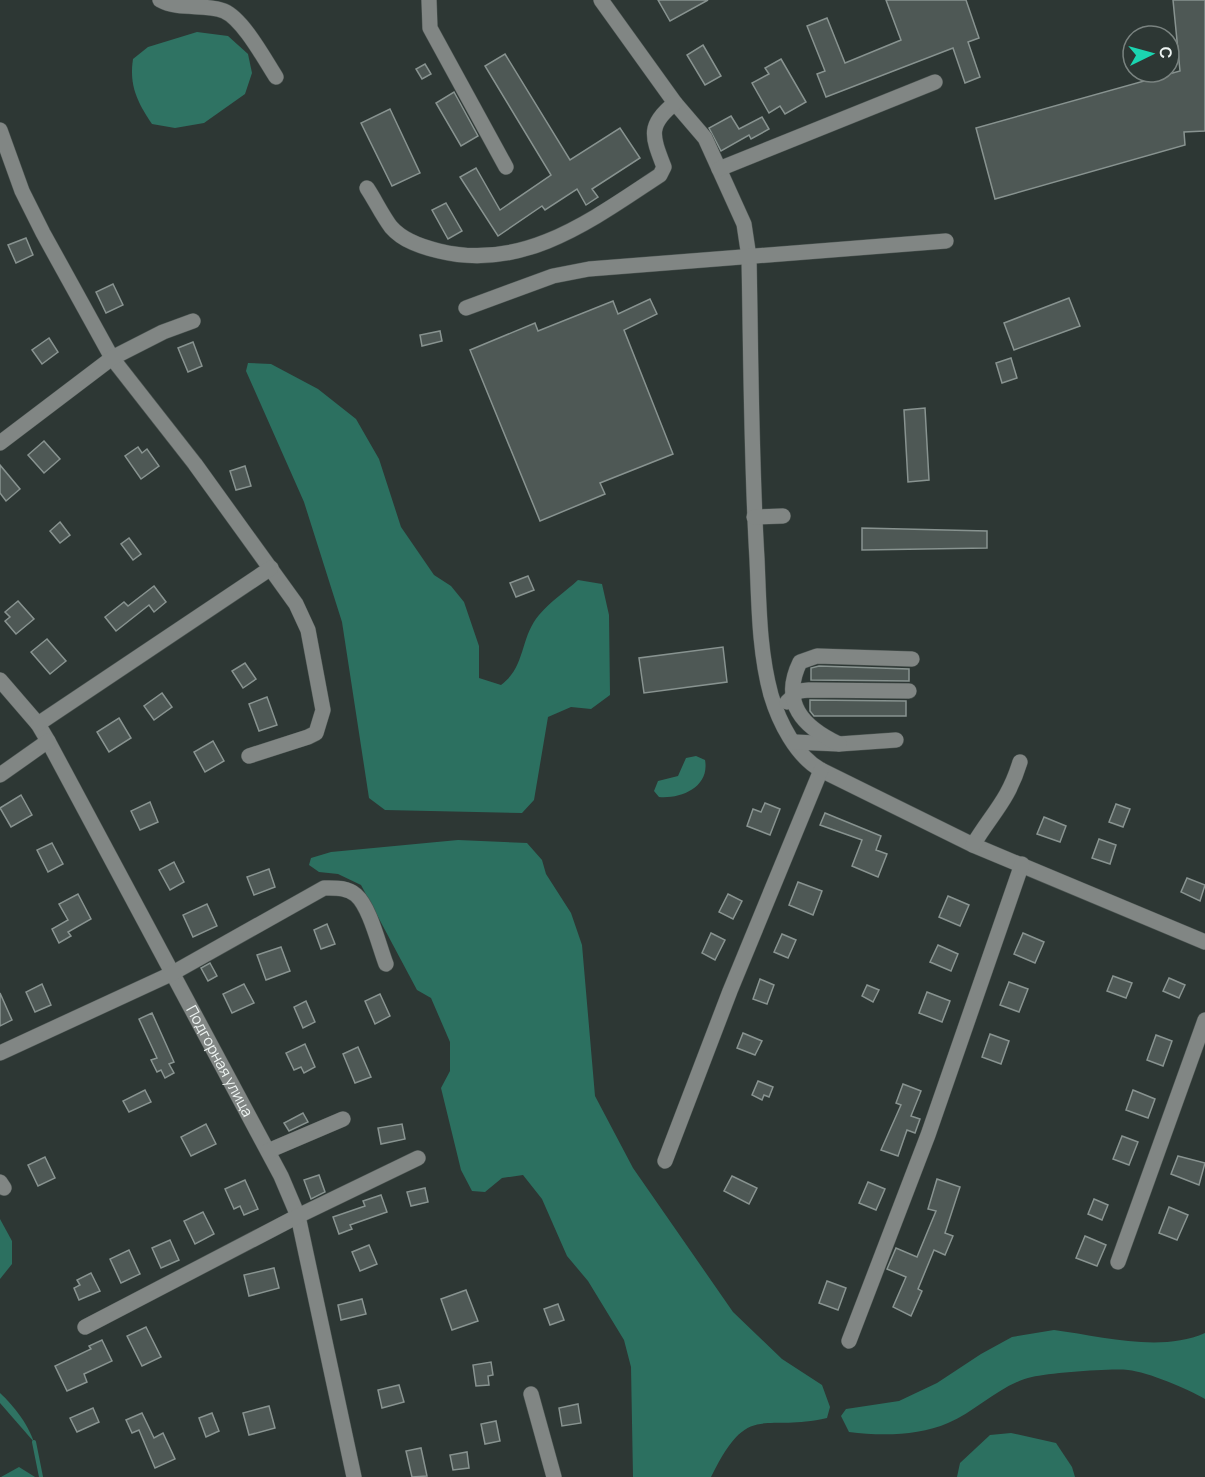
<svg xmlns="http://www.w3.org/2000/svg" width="1205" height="1477" font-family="Manrope,sans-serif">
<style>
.forest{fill:#2c7060}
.water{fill:#2f7363}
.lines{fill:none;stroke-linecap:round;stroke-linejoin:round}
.stream{stroke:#2f7363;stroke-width:4}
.building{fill:#4e5855;stroke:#889390;stroke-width:1.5}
.minor-casing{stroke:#4c5552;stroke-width:16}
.minor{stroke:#818684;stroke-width:15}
.labels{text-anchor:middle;stroke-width:4.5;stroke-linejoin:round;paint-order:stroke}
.street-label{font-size:15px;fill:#eef4f2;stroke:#2d3734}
</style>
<rect width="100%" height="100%" fill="#2d3734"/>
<g class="forest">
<path d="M248,363L271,364L318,389L356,419L379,459L401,527L434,575L451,586L464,602L479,646V678L501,685C526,667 520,637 539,615C550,602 566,591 578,580L602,584L609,615L610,695L591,709L571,707L548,717L534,800L522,813L385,810L369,798L342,622L304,502L246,371Z"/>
<path d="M458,840L527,843L542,860L546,874L571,913L582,945L595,1096L633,1168L733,1312L782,1359L822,1385L830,1407L827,1418C760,1433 749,1400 711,1477H633L631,1367L624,1340L588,1281L567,1256L542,1199L523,1175L502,1178L485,1192L472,1191L461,1170L441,1088L450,1071V1042L431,998L417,990L361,885L338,874L319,872L309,865L311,858L331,852Z"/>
<path d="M0,1219L12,1241V1264L0,1279Z"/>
<path d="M1054,1330C1101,1336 1160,1353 1205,1333V1399C1188,1389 1148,1372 1128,1370C1111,1368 1050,1373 1032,1377C1001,1384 977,1411 948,1423C918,1436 881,1436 849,1432L841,1416L846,1409L899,1401L937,1383L981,1354L1012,1337Z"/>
<path d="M1011,1433L1056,1443L1072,1467L1075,1477H957L960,1463L990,1435Z"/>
<path d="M19,1467L35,1477H1Z"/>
</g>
<g class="water">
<path d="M197,32L228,36L248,54L252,73L245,94L204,123L175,128L152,124C137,102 129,85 133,59L148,47Z"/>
<path d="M696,756L705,760C710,787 681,799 659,797L654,791L658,781L678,776L686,758Z"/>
<path d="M0,1393C15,1407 27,1423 34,1442L0,1403Z"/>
</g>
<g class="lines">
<path class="stream" d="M34,1442L41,1477"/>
</g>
<g class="building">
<path d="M658,0H708L670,21Z"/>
<path d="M886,0H966L979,38L968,42L980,77L965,83L953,48L826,97L817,74L825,71L807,26L827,18L845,63L901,40Z"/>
<path d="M1173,0H1205V131L1184,132L1185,145L995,199L976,128L1180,71Z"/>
<path d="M703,45L721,76L705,85L687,55Z"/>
<path d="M505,54L570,160L620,128L640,158L592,189L598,197L586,205L577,189L545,210L542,206L498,236L460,177L476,168L500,210L551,175L485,66Z"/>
<path d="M781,59L806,102L785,114L780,106L769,113L752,83L769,74L765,68Z"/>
<path d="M425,64L431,74L422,79L416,69Z"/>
<path d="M454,92L478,136L461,146L436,103Z"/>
<path d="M390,109L420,173L392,186L361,123Z"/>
<path d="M731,116L739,129L762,117L769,129L751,139L749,135L721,151L709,128Z"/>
<path d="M446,203L462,231L448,239L432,210Z"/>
<path d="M26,238L33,255L16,263L8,245Z"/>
<path d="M113,284L123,305L106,313L96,292Z"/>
<path d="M1069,298L1080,326L1014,350L1004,323Z"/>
<path d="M650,299L657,314L624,330L673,454L600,483L605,494L540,521L470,350L535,323L538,331L613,301L618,314Z"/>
<path d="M440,331L442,341L422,346L420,335Z"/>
<path d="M49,338L58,352L42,364L32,350Z"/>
<path d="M193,342L202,366L188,372L178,348Z"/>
<path d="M1011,358L1017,378L1002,383L996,363Z"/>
<path d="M925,408L929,480L908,482L904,410Z"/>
<path d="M44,441L60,459L44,473L28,455Z"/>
<path d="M138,447L142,453L147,449L159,466L141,479L125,456Z"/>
<path d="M0,465L20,489L6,501L0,493Z"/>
<path d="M245,466L251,486L236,490L230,471Z"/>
<path d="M60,522L70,535L60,543L50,531Z"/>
<path d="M862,528L987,531V548L862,550Z"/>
<path d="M129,538L141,554L133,560L121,544Z"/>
<path d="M528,576L534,590L516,597L510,583Z"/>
<path d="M154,586L166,602L154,612L149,605L116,631L105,617L124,602L128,606Z"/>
<path d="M18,601L34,619L16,634L5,621L10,617L5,612Z"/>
<path d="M47,639L66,661L50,674L31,652Z"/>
<path d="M723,647L727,682L644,693L639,658Z"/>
<path d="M245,663L256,679L243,688L232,671Z"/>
<path d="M819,666L909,669V681L811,680V668Z"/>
<path d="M162,693L172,707L154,720L144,706Z"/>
<path d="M267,697L277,725L259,731L249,704Z"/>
<path d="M810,700L906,701V716H814L810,711Z"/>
<path d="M119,718L131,738L109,752L97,732Z"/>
<path d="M213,741L224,761L205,772L194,752Z"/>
<path d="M21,795L32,815L11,827L0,808Z"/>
<path d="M150,802L158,822L140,830L131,811Z"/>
<path d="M765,803L780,809L770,835L747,826L753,809L761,812Z"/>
<path d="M1116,804L1130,809L1123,827L1109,822Z"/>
<path d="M825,813L881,836L876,850L887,854L878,877L852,866L862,840L820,825Z"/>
<path d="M1044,817L1066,826L1060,842L1037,834Z"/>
<path d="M1099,839L1116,845L1110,864L1092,858Z"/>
<path d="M52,843L63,864L48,872L37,850Z"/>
<path d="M174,862L184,882L170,890L159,870Z"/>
<path d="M269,869L275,887L254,895L247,877Z"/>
<path d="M1187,878L1205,885L1200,901L1181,892Z"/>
<path d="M798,882L822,891L813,915L789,905Z"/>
<path d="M78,894L91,919L68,932L71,936L59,943L52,929L68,920L59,904Z"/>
<path d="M728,894L742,901L733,919L719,912Z"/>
<path d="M948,896L969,905L960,926L939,917Z"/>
<path d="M207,904L217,926L193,937L183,915Z"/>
<path d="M327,924L335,944L321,949L314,930Z"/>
<path d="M711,933L725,940L715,960L702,953Z"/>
<path d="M1023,933L1044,942L1035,963L1014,954Z"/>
<path d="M782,934L796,940L788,958L774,952Z"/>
<path d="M938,945L958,954L951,971L930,962Z"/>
<path d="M281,947L290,971L266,980L257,955Z"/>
<path d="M210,963L217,976L208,981L201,968Z"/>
<path d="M1113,976L1132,983L1126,998L1107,991Z"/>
<path d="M1169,978L1185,985L1179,998L1163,991Z"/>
<path d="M760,979L774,985L767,1004L753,999Z"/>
<path d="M1009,982L1028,989L1019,1012L1000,1005Z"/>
<path d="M42,984L51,1005L35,1012L26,992Z"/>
<path d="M244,984L254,1003L232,1013L223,994Z"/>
<path d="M867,985L879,990L873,1002L862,996Z"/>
<path d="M927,992L950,1001L942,1022L919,1013Z"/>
<path d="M0,993L12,1020L0,1026Z"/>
<path d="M380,994L390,1016L375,1024L365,1001Z"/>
<path d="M306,1001L315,1022L303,1028L294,1007Z"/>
<path d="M152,1013L174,1062L169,1064L174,1073L165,1078L161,1070L157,1072L151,1060L157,1058L139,1019Z"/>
<path d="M743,1033L762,1041L755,1055L737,1048Z"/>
<path d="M990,1034L1009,1041L1001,1064L982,1057Z"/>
<path d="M1156,1035L1172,1041L1163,1066L1147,1060Z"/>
<path d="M305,1044L315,1067L304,1073L301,1067L294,1070L286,1053Z"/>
<path d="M358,1047L371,1077L355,1083L343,1054Z"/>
<path d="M758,1081L773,1087L769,1097L764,1095L762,1100L752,1095Z"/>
<path d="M903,1084L921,1091L911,1116L920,1119L915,1133L907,1130L898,1156L881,1150L901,1105L896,1103Z"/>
<path d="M145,1090L151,1102L129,1112L123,1101Z"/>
<path d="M1133,1090L1155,1099L1148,1118L1126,1110Z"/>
<path d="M303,1113L308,1122L289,1131L284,1123Z"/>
<path d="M206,1124L216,1144L191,1156L181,1137Z"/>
<path d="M402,1124L405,1139L381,1144L378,1128Z"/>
<path d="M1122,1136L1138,1142L1129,1165L1113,1159Z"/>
<path d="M1178,1156L1205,1163L1199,1185L1171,1174Z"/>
<path d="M45,1157L55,1178L38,1186L28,1165Z"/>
<path d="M319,1175L325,1192L311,1199L304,1180Z"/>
<path d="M732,1176L757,1188L749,1204L724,1191Z"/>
<path d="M937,1179L960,1187L945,1233L953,1236L945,1255L934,1250L918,1289L922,1291L911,1316L893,1307L906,1277L887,1269L896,1248L917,1257L936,1211L928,1209Z"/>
<path d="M245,1180L258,1209L244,1215L240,1206L234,1209L225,1189Z"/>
<path d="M868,1182L885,1189L876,1210L859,1203Z"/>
<path d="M425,1188L428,1202L411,1206L407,1192Z"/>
<path d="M381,1195L387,1212L350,1225L352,1229L339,1234L333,1217L365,1206L363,1201Z"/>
<path d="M1094,1199L1108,1205L1102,1220L1088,1214Z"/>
<path d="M1169,1207L1188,1215L1177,1240L1159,1233Z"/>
<path d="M203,1212L214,1234L195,1244L184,1221Z"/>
<path d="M1085,1236L1106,1245L1097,1266L1076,1258Z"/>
<path d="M170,1240L179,1260L161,1268L152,1248Z"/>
<path d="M369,1245L377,1264L360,1271L352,1252Z"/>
<path d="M129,1250L140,1274L121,1283L110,1259Z"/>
<path d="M274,1268L279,1288L249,1296L244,1275Z"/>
<path d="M91,1273L100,1291L79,1300L74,1288L80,1285L77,1280Z"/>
<path d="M827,1281L846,1288L838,1310L819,1303Z"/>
<path d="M466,1290L478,1321L452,1330L441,1299Z"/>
<path d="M362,1299L366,1314L341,1320L338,1305Z"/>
<path d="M558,1304L564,1320L550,1325L544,1309Z"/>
<path d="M146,1327L161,1357L142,1366L127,1336Z"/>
<path d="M102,1340L112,1361L84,1374L87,1382L67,1391L55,1366L91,1349L89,1346Z"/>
<path d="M491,1362L493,1375L488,1376L489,1385L476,1386L473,1365Z"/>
<path d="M399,1385L404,1402L382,1408L378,1390Z"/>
<path d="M578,1404L581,1423L562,1426L559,1408Z"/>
<path d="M269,1406L275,1428L249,1435L243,1413Z"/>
<path d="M93,1408L99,1422L77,1432L70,1418Z"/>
<path d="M142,1413L154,1438L163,1433L175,1459L155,1468L139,1430L132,1433L126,1420Z"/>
<path d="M212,1413L219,1431L206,1437L199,1418Z"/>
<path d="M496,1421L500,1441L485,1444L481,1424Z"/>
<path d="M421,1448L427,1476L412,1477L406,1451Z"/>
<path d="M467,1452L469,1468L453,1470L450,1455Z"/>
</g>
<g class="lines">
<g class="minor-casing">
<g id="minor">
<path d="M160,0C180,11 204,3 224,11C243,19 265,60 276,77"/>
<path d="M429,0L430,28L506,167"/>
<path d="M601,0L675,103L705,138L744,224L749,257C751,358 751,459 757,559C759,605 759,651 771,695C779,722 796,756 821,770L973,845L1205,942"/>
<path d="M0,130L22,191L43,233L112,358L195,464L296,604L308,630L323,710L316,733L308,737L249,756"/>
<path d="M719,169L935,82"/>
<path d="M367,188C375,200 382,215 391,227C403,241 422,247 439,251C524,272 593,219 660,175L664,167C652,136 647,125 675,103"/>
<path d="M466,308L553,276L589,269L946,241"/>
<path d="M0,443L112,358L163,332L193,321"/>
<path d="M754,517L783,516"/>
<path id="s1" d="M0,680L38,724L48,741L281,1176L298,1216L354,1477"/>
<path d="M787,702L799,691L809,690L909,691"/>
<path d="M38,724L271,568"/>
<path d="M794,742L839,744L896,740"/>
<path d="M839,744C803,727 780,703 800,662L817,656L912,659"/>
<path d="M0,775L48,741"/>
<path d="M973,845C993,812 1008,801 1020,762"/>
<path d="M0,1053L171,974L324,888C335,888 347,887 356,895C370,907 379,946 386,964"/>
<path d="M268,1151L343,1119"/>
<path d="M665,1161L730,991L821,770"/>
<path d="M0,1182L4,1188"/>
<path d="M1118,1262L1205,1020"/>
<path d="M85,1327L298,1216L418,1158"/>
<path d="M849,1341L928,1135L1022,864"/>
<path d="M531,1394L554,1477"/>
</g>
</g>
<use href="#minor" class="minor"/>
</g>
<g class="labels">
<g class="street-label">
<text dy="5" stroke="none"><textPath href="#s1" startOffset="441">Подгорная улица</textPath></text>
</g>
</g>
<g transform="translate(1151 54) rotate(85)"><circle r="28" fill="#2d3734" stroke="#7a8380" stroke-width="1.5"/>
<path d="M0-4.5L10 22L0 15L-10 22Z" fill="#1bd5b1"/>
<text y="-9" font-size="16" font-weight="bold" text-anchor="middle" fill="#eef4f2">С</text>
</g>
</svg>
